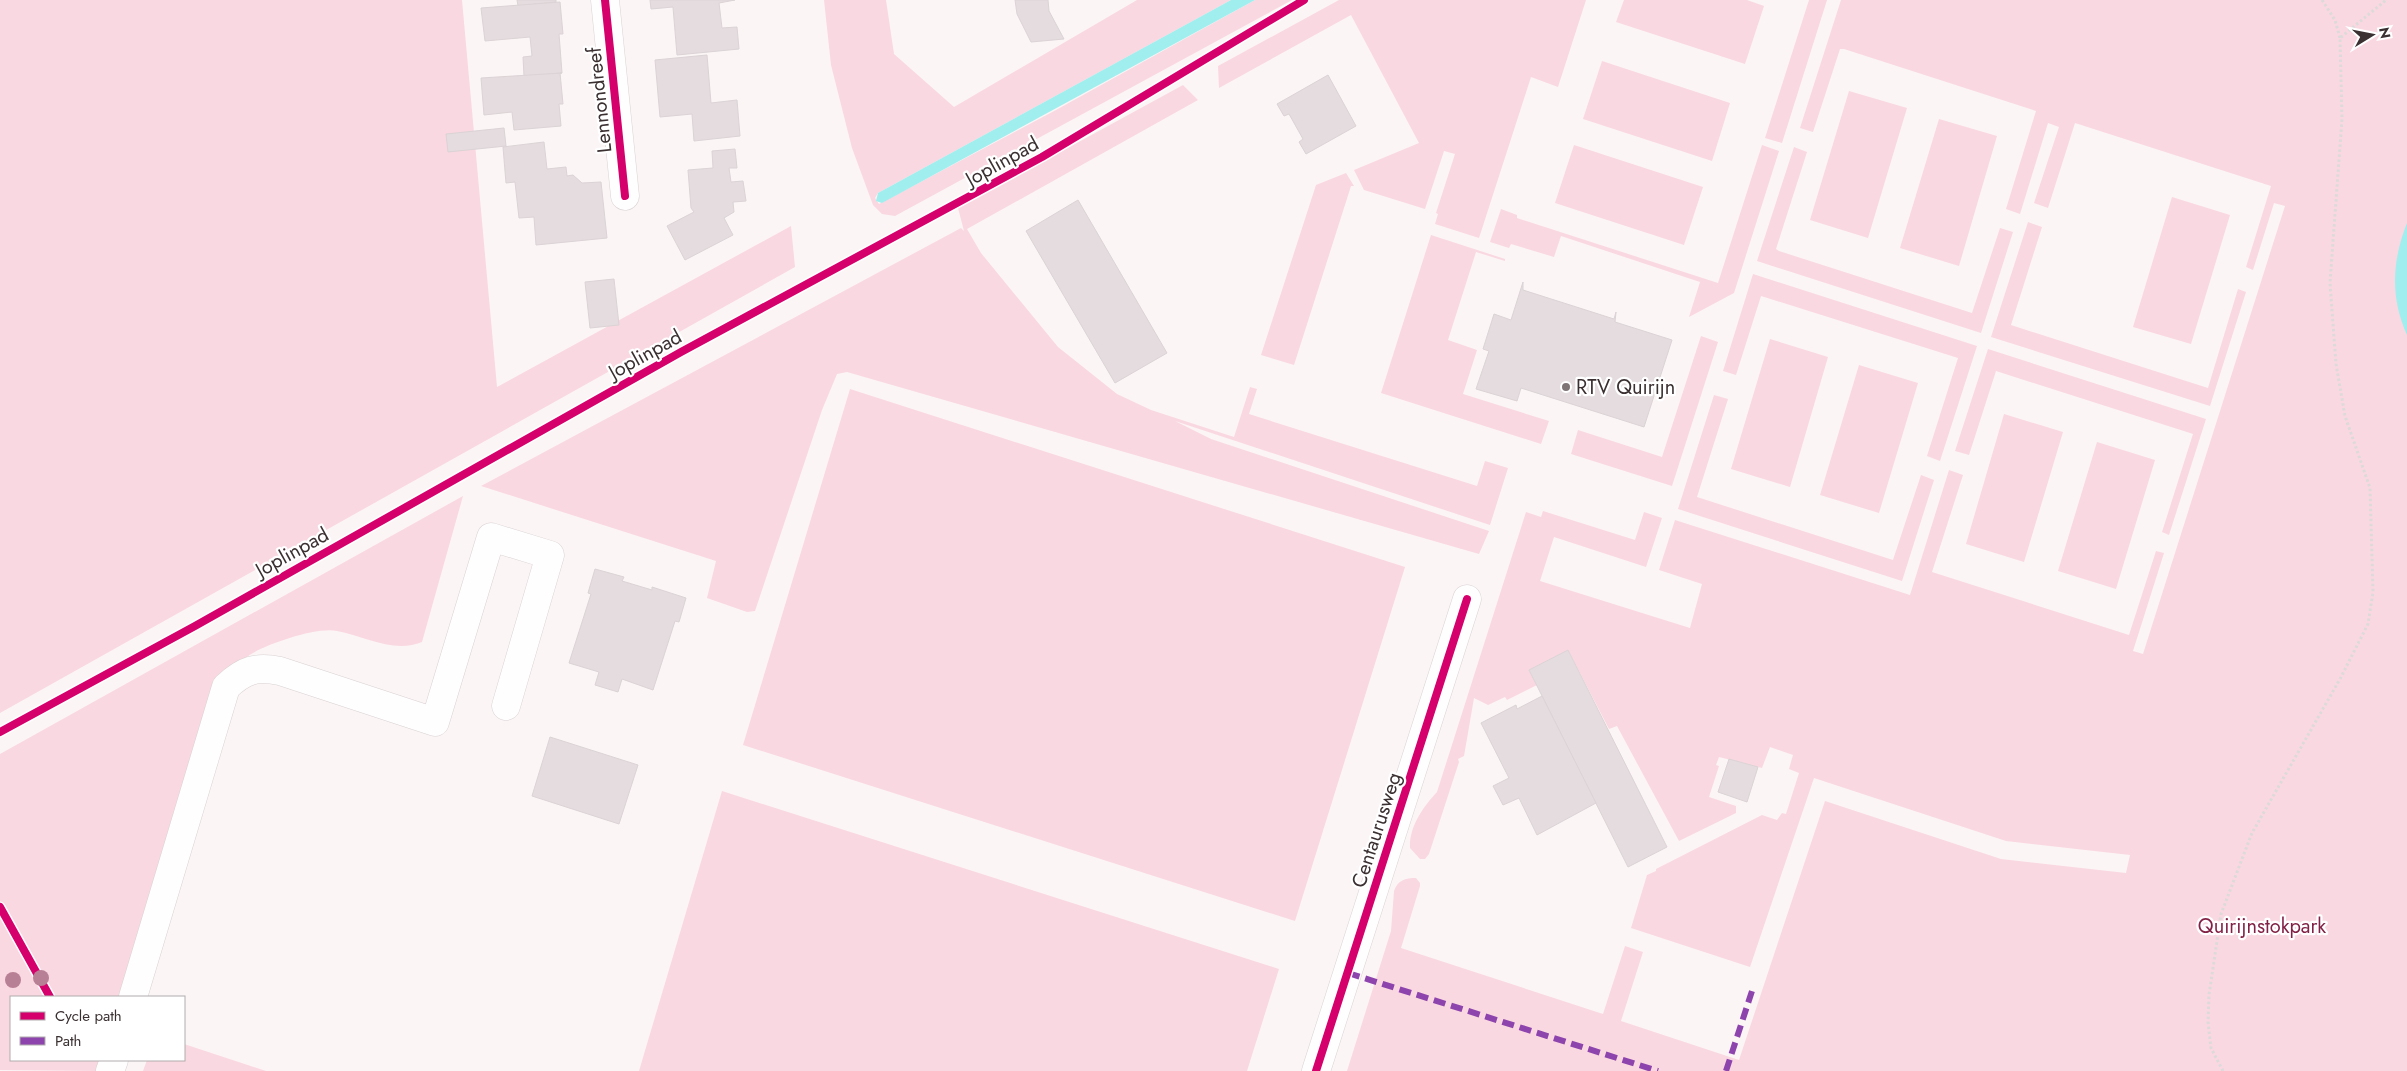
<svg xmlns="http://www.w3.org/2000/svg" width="2407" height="1071" font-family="Jost,sans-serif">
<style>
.green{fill:#fad8e1}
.water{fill:#a0eeee}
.building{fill:#e4dcde;stroke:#dbd3d5}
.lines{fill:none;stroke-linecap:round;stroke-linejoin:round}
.minor-casing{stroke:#dad2d3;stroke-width:29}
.path{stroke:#dcdada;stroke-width:3;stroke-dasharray:2.5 2.5;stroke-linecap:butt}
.minor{stroke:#fefefe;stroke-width:28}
.quiet{stroke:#8e44ad;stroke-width:6;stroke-dasharray:12 6;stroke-linecap:butt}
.cycleway-casing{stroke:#fff;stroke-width:11}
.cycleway{stroke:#d6006c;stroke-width:8}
.tree{fill:#b88095}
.poi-dot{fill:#7e7476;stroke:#fff;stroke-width:2}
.labels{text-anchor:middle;stroke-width:4.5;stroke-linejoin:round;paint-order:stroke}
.street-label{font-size:20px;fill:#3a2f31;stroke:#fff}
.poi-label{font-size:20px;fill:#3a2f31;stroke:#fff;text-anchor:start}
.park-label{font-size:20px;fill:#822145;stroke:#fff}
</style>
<rect width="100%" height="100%" fill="#fbf5f6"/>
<g class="green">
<path d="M0,0H462L497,387L791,226L795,267L0,713Z"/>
<path d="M824,0H886L894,54L954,107L1137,0H1231L878,193L875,198L879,204L1056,110L1255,0H1292L895,216L882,214L873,205L852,148L831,65Z"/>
<path d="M1339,0H1586L1558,87L1531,77L1479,238L1435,224L1438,214L1436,213L1455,154L1444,151L1425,209L1364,190L1354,170L1419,143L1351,15L1219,88L1218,66Z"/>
<path d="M1624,0H1747L1764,6L1745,64L1616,22Z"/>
<path d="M1809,0H1827L1782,143L1765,138Z"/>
<path d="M1841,0H2407V1071H1347L1391,931L1394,891C1398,880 1405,878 1416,878L1420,883V886L1401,948L1603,1014L1625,946L1643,952L1621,1021L1739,1060L1825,801L2001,859L2126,873L2130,855L2006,841L1814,778L1750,967L1631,928L1647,875L1656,871V869L1762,815L1777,820L1782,813L1786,814L1799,773L1789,769L1793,755L1770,747L1762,768L1719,757L1716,765L1719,766L1709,797L1736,806V813L1679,841L1617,726L1609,729L1568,650L1529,670L1537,685L1507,700L1505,697L1488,705L1474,698L1464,756L1458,759L1459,762L1429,854L1425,859H1420L1410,848C1409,827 1423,807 1437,792L1526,512L1541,517L1543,511L1635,540L1644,512L1662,518L1646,567L1554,537L1540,581L1690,628L1702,584L1659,570L1675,520L1910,595L1949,470L1963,475L1932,572L2129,635L2156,551L2164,553L2133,651L2143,654L2285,206L2274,203L2253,270L2246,267L2271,186L2075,123L2048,208L2034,203L2059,127L2048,123L2020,214L2006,209L2036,111L1844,49H1840L1813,132L1800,128Z"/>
<path d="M1602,61L1730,103L1712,161L1583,119Z"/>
<path d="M1183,85L1198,100L967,229L981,253L1058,347L1117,394L1151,410L1234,437L1250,387L1257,389L1249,414L1477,486L1485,461L1508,468L1490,525L1175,421L1211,439L1489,531L1479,554L847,372L837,374L822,410L755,611L747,612L707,598L716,561L481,486L961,228L964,231L958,208Z"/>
<path d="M1849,91L1907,108L1868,238L1810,220Z"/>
<path d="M1939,119L1997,136L1959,266L1900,248Z"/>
<path d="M1574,145L1703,187L1684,245L1555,203Z"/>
<path d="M1762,145L1779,151L1734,293L1689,317L1700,282L1561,236L1554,257L1511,244L1509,248L1490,242L1501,209L1517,215V218L1718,283Z"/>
<path d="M1794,147L1807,152L1776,249L1779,251L1972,313L2000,228L2013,232L1981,333L1757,261Z"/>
<path d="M1346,173L1354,186H1351L1294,365L1261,355L1316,185Z"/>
<path d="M2172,197L2230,215L2191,344L2133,327Z"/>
<path d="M2028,222L2042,227L2011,325L2014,326L2208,388L2238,289L2246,292L2210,406L1991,337Z"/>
<path d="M1431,235L1505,259V261L1476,252L1448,340L1477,350L1463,394L1549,421L1541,444L1381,393Z"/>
<path d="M1753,274L1977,346L1940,461L1927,456L1958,358L1761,296L1736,375L1723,371Z"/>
<path d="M1701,336L1718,342L1672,486L1571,454L1578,430L1662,457Z"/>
<path d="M1770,339L1828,357L1790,487L1731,469Z"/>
<path d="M1988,349L2206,419L2169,535L2162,532L2193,434L2190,433L1996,371L1969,455L1955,451Z"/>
<path d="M1859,365L1918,383L1879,513L1820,495Z"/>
<path d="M850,389L1405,567L1295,921L743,745Z"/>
<path d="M1714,395L1728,399L1697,497L1893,560L1921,475L1934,480L1902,581L1678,509Z"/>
<path d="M2004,414L2063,432L2024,562L1966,544Z"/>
<path d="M2097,442L2155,460L2116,589L2058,571Z"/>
<path d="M463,496L422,642C394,654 365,636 337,631C316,627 271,643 253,653C244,658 236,666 228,672L122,997H11V1060H102L98,1071L0,1070V754Z"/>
<path d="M722,791L1279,969L1247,1071H639Z"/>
<path d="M184,1044L266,1071H143L147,1060H184Z"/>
</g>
<g class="water">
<path d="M1231,0H1255L882,203L876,201L878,193Z"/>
<path d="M2407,223V335C2390,297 2392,261 2407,223Z"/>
</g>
<g class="building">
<path d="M517,0H556V2L518,6Z"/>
<path d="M650,0H735L719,3L722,28L737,27L739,49L677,55L673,7L651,9Z"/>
<path d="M1015,0H1048L1049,11L1064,39L1031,42L1017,14Z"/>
<path d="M560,2L563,34H559L562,73L524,76L523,57L532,56L530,37L485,41L481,8Z"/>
<path d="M707,55L711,103L737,100L740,136L694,141L692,114L660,117L655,60Z"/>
<path d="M560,73L563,104H559L561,126L514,130L512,112L484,115L481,78L562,73Z"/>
<path d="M1328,75L1356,126L1306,154L1299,142L1303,139L1289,114L1284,116L1277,104Z"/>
<path d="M504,128L506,146L448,152L446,134Z"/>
<path d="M544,142L547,169L566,167L567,176L573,175L582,183L601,182L607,238L536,245L534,217L519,218L515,182L506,183L503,147Z"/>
<path d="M735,149L737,168H729L731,182L743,181L746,201L733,202L734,212L724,218L733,235L685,260L667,226L694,212L691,208L688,170L713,168L712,151Z"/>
<path d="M1078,200L1167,353L1115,383L1026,231Z"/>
<path d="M614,279L619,325L590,328L585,282Z"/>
<path d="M1523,282V290L1614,319L1616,312L1615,322L1672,340L1644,427L1521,388L1517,401L1476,389L1489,351L1483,349L1494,314L1511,320Z"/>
<path d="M595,569L624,577L622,581L652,590V587L686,598L679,622L675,621L653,690L622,679L618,692L595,685L599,672L569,663L591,594L588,593Z"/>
<path d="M1568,650L1667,847L1628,867L1529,670Z"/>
<path d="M1542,696L1596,803L1537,835L1519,798L1503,805L1493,786L1509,778L1481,723L1516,705L1517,709Z"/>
<path d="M550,737L638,765L619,824L532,796Z"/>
<path d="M1729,759L1758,767L1747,802L1718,792Z"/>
</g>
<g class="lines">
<g class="minor-casing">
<g id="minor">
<path d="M605,0L625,196"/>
<path d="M133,997L226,687C244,670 256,666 280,671L435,722L491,537L550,555L506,706"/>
<path d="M110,1071L114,1060"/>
<path d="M1316,1071L1467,599"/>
</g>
</g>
<g class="path">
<path d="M2322,0L2335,20L2340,38"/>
<path d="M2223,1071L2211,1048L2208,1022L2209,995L2221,914L2252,833L2340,679L2368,624L2373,592L2370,488L2345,416L2336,364L2330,283L2342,119L2340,38L2386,0"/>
</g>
<use href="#minor" class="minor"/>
<g class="quiet">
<path d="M1348,973L1658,1071"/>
<path d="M1726,1071L1752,991"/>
</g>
<g class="cycleway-casing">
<g id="cycleway">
<path d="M605,0L625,196"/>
<path d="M0,732L195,626L681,352L1042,157L1304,0"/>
<path d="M0,907L50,997"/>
<path d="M1316,1071L1467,599"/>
</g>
</g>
<use href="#cycleway" class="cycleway"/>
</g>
<g class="tree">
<circle cx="41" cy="978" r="8"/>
<circle cx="13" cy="980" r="8"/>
</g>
<circle class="poi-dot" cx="1566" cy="387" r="5"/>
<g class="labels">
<g class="street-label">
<text transform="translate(599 100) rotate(-96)" y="7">Lennondreef</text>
<text transform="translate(1002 161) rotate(-29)" y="7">Joplinpad</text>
<text transform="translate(645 354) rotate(-29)" y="7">Joplinpad</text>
<text transform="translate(292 552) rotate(-29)" y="7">Joplinpad</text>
<text transform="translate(1376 830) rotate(-72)" y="7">Centaurusweg</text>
</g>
<g class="poi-label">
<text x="1576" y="394">RTV Quirijn</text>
</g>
<g class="park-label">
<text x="2262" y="933">Quirijnstokpark</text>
</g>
</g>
<rect x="10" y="996" width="175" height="65" fill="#ffffff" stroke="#b0acad"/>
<rect x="20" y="1012" width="25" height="8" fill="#d6006c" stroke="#b0acad"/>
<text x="55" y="1021" font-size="15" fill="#3a2f31">Cycle path</text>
<rect x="20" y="1037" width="25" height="8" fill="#8e44ad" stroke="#b0acad"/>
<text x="55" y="1046" font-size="15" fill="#3a2f31">Path</text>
<g transform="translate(2372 35) rotate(80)" stroke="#ffffff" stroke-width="4" paint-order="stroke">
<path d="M0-4L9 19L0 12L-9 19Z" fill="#3a2f31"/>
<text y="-8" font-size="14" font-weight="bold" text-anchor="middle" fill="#3a2f31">N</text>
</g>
</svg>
